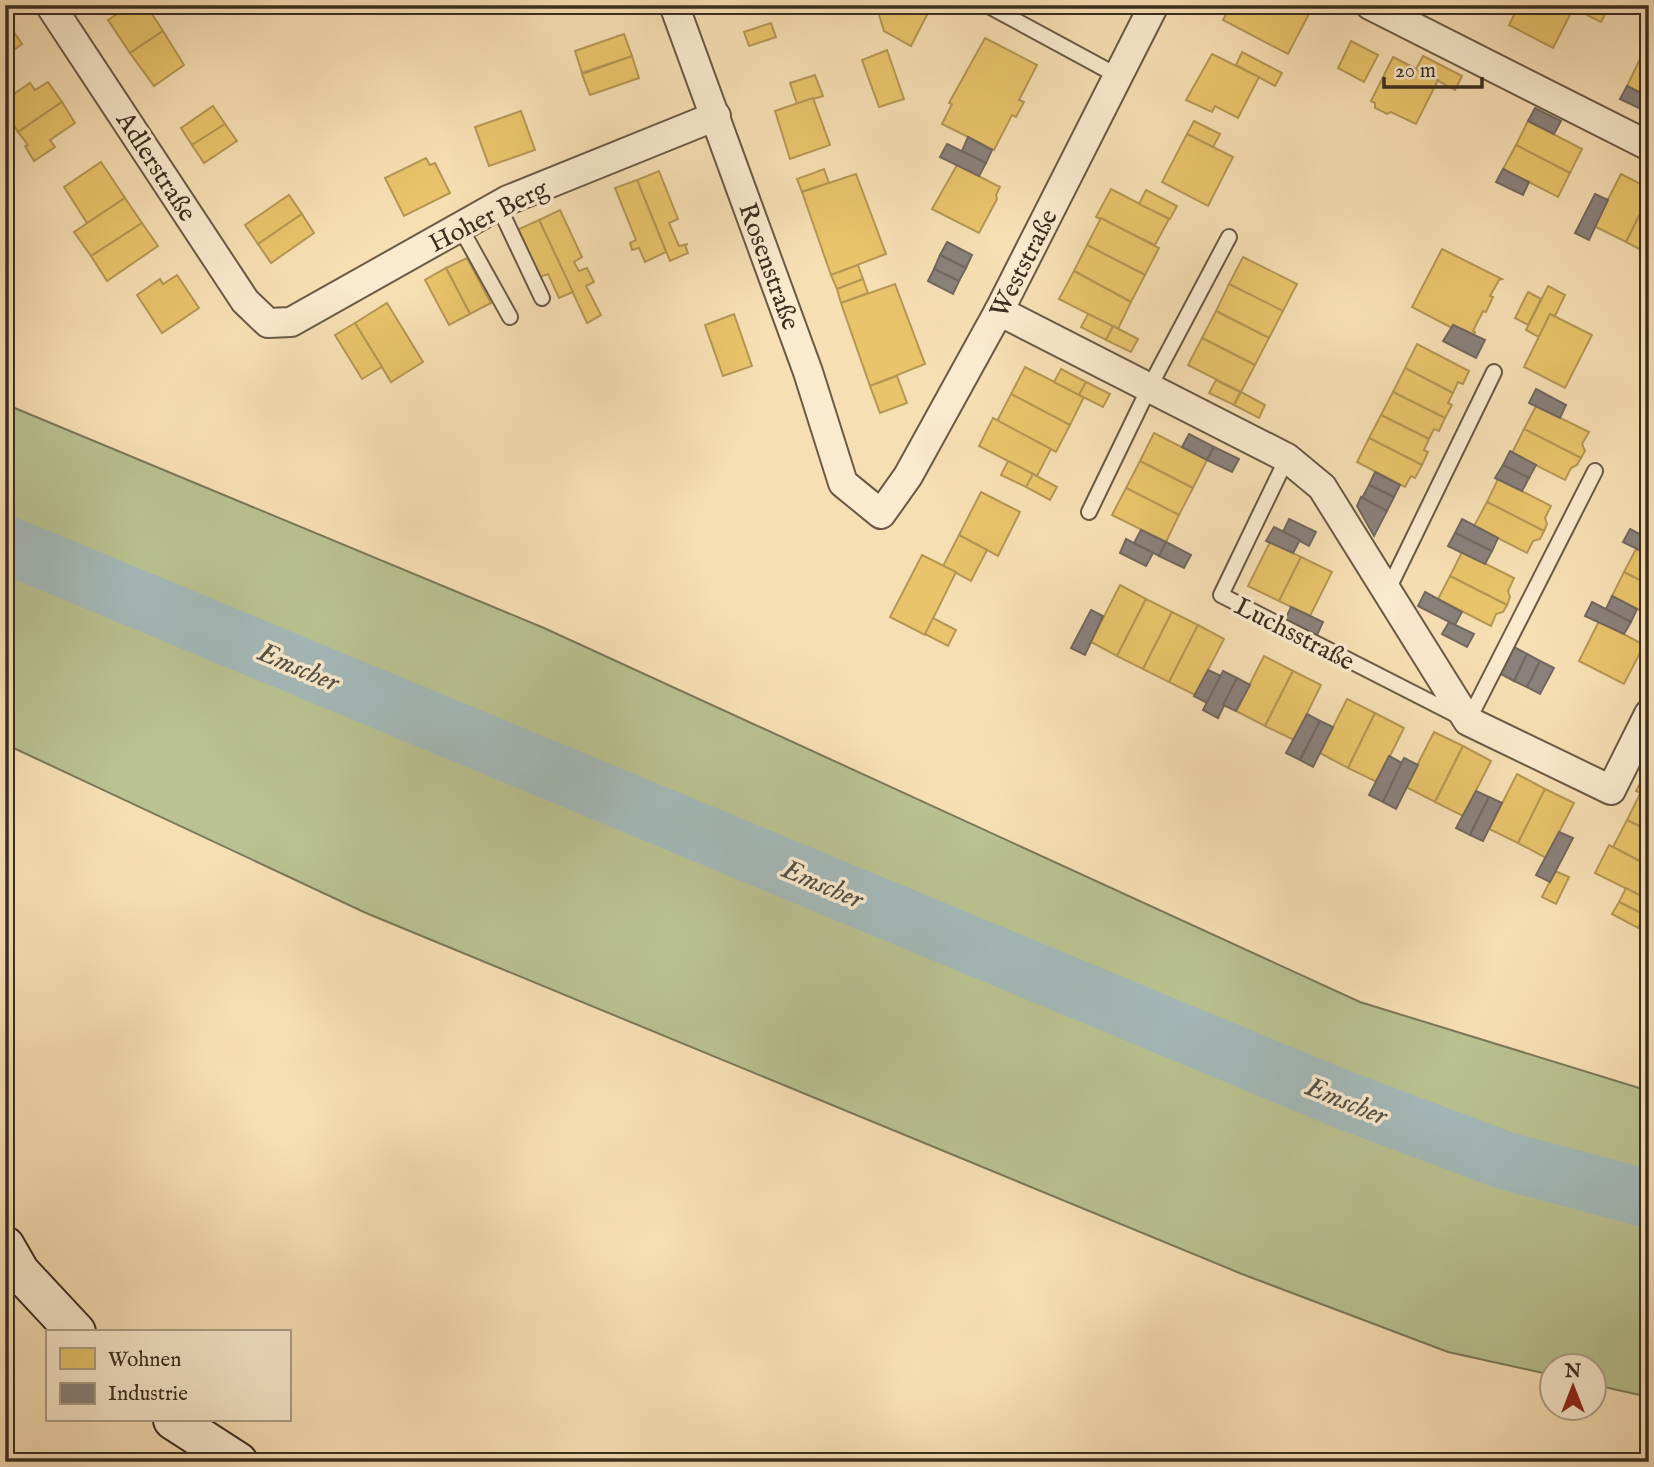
<svg xmlns="http://www.w3.org/2000/svg" width="1654" height="1467" font-family="'IM FELL English',serif">
<style>
.green{fill:#b9c290;stroke:#7a7858;stroke-width:2}
.homes{fill:#e9c46a;stroke:#b59754;stroke-width:2}
.industry{fill:#8a817c;stroke:#726860;stroke-width:2}
.lines{fill:none;stroke-linecap:round;stroke-linejoin:round}
.river{stroke:#a4b9b9;stroke-width:58}
.lane-casing{stroke:#6a5a45;stroke-width:18}
.street-casing{stroke:#6a5a45;stroke-width:32}
.secondary-casing{stroke:#3b2e20;stroke-width:42}
.lane{stroke:#faeace;stroke-width:14}
.street{stroke:#faeace;stroke-width:28}
.secondary{stroke:#faeace;stroke-width:38}
.labels{text-anchor:middle;stroke-width:7;stroke-linejoin:round;paint-order:stroke}
.street-label{font-size:26px;fill:#3b2e20;stroke:#faeace}
.water-label{font-size:28px;font-style:italic;fill:#555146;stroke:#faeace}
</style>
<rect width="100%" height="100%" fill="#f7dfb4"/>
<filter id="stains"><feTurbulence type="fractalNoise" baseFrequency=".00286" numOctaves="4"/><feColorMatrix values="0 0 0 0 .2 0 0 0 0 .09 0 0 0 0 .02 0 0 0 .5 -.17"/></filter>
<radialGradient id="worn" r=".72"><stop offset=".6" stop-color="#630" stop-opacity="0"/><stop offset="1" stop-color="#630" stop-opacity=".3"/></radialGradient>
<path class="green" d="M5,404L544,628L1360,1002L1649,1091V1397L1595,1385L1594,1366H1552V1375L1448,1352L1242,1274L366,913L5,744Z"/>
<g class="homes">
<path d="M131,5H146L163,31L130,53L108,20Z"/>
<path d="M876,5H932L911,46L884,31Z"/>
<path d="M1231,5H1292L1309,14L1288,54L1223,20Z"/>
<path d="M1519,5H1571L1574,7L1553,48L1509,25Z"/>
<path d="M1574,5H1610L1601,22L1575,9Z"/>
<path d="M5,19L22,44L5,56Z"/>
<path d="M771,23L776,37L749,46L744,32Z"/>
<path d="M163,31L184,65L154,86L130,53Z"/>
<path d="M624,34L632,56L582,73L575,51Z"/>
<path d="M985,38L1037,65L1019,100L1024,102L1016,117L1012,115L994,150L942,124L952,104L949,103Z"/>
<path d="M1351,41L1378,55L1364,82L1338,68Z"/>
<path d="M887,50L904,99L879,107L862,60Z"/>
<path d="M1242,52L1282,73L1275,86L1236,65Z"/>
<path d="M1212,54L1259,77L1238,118L1215,106L1212,112L1186,100Z"/>
<path d="M632,56L639,78L590,95L582,74Z"/>
<path d="M1423,56L1462,76L1455,90L1416,69Z"/>
<path d="M1393,57L1438,80L1416,124L1391,112L1387,114L1375,108V103L1371,101Z"/>
<path d="M1640,59L1649,63V97L1627,86Z"/>
<path d="M815,75L823,96L797,104L790,83Z"/>
<path d="M48,82L62,102L18,132L10,119L7,120L5,118V100L30,83L35,90Z"/>
<path d="M813,98L830,145L790,159L775,111Z"/>
<path d="M62,102L75,123L50,140L55,147L34,161L25,146L28,145L18,132Z"/>
<path d="M213,106L225,124L192,145L181,128Z"/>
<path d="M521,111L535,150L489,166L475,127Z"/>
<path d="M1194,121L1220,134L1213,147L1187,134Z"/>
<path d="M1528,121L1582,149L1570,173L1516,145Z"/>
<path d="M225,124L237,141L204,163L192,145Z"/>
<path d="M1187,134L1233,157L1208,206L1162,182Z"/>
<path d="M1516,145L1570,173L1558,197L1503,169Z"/>
<path d="M426,158L430,165L435,163L450,193L404,216L385,178Z"/>
<path d="M101,162L125,198L87,223L64,187Z"/>
<path d="M957,165L1000,187L996,195L997,199L979,233L932,209Z"/>
<path d="M824,169L829,183L802,192L797,179Z"/>
<path d="M659,171L678,219L669,223L679,246L688,244L685,245L688,253L670,261L637,180Z"/>
<path d="M856,174L886,254L831,275L802,192Z"/>
<path d="M1621,174L1649,188V196L1626,242L1594,226Z"/>
<path d="M637,180L666,252L645,262L639,248L632,250L630,243L636,240L615,188Z"/>
<path d="M1111,189L1169,219L1155,245L1096,217Z"/>
<path d="M1146,190L1177,206L1170,219L1139,204Z"/>
<path d="M289,195L302,214L258,244L245,225Z"/>
<path d="M1649,196V254L1626,242Z"/>
<path d="M125,198L142,223L91,256L74,232Z"/>
<path d="M560,210L582,257L574,262L579,271L587,268L594,282L586,286L601,315L587,323L539,220Z"/>
<path d="M302,214L314,233L271,263L258,244Z"/>
<path d="M1101,218L1159,248L1145,275L1087,245Z"/>
<path d="M539,220L573,292L559,298L548,274L540,277L517,230Z"/>
<path d="M142,223L158,246L107,281L91,256Z"/>
<path d="M1087,245L1145,275L1131,302L1074,271Z"/>
<path d="M1442,249L1502,279L1499,280L1490,296L1493,297L1486,312L1483,311L1473,331L1475,332L1474,335L1453,325L1452,328L1412,307Z"/>
<path d="M1243,257L1297,284L1283,311L1229,284Z"/>
<path d="M467,258L491,303L470,314L446,268Z"/>
<path d="M858,265L863,279L837,289L831,275Z"/>
<path d="M446,268L470,314L449,325L425,280Z"/>
<path d="M1074,271L1131,302L1118,329L1059,299Z"/>
<path d="M177,275L199,308L162,333L137,295L160,279L163,284Z"/>
<path d="M863,279L868,293L841,303L837,289Z"/>
<path d="M895,284L925,364L870,386L841,303Z"/>
<path d="M1229,284L1283,311L1269,338L1216,311Z"/>
<path d="M1548,286L1565,295L1555,316L1550,314L1539,337L1526,330Z"/>
<path d="M1528,292L1541,299L1528,325L1515,318Z"/>
<path d="M387,303L423,362L391,382L355,323Z"/>
<path d="M1216,311L1269,338L1255,365L1202,338Z"/>
<path d="M734,314L752,366L723,376L705,325Z"/>
<path d="M1088,314L1113,326L1106,340L1081,327Z"/>
<path d="M1550,314L1592,335L1565,388L1524,367Z"/>
<path d="M355,323L382,367L362,379L335,335Z"/>
<path d="M1113,326L1138,339L1131,352L1106,340Z"/>
<path d="M1202,338L1255,365L1241,392L1188,365Z"/>
<path d="M1417,344L1469,371L1463,384L1458,382L1453,393L1405,368Z"/>
<path d="M1025,367L1084,397L1070,425L1011,394Z"/>
<path d="M1405,368L1453,393L1448,403L1452,405L1445,418L1393,392Z"/>
<path d="M1061,369L1086,382L1079,395L1054,382Z"/>
<path d="M897,376L907,403L880,413L870,386Z"/>
<path d="M1216,380L1240,392L1234,405L1209,393Z"/>
<path d="M1086,382L1110,394L1103,407L1079,395Z"/>
<path d="M1241,392L1265,405L1259,418L1234,405Z"/>
<path d="M1393,392L1445,418L1439,431L1434,429L1429,439L1381,415Z"/>
<path d="M1011,394L1070,425L1056,452L997,421Z"/>
<path d="M1536,406L1589,432L1582,444L1585,451L1581,458L1524,429Z"/>
<path d="M1381,415L1429,439L1424,450L1428,452L1422,465L1369,438Z"/>
<path d="M993,418L1051,449L1037,476L979,446Z"/>
<path d="M1524,429L1581,458L1577,465L1571,468L1565,480L1512,453Z"/>
<path d="M1154,433L1207,460L1193,488L1140,461Z"/>
<path d="M1369,438L1422,465L1415,478L1411,476L1405,487L1357,462Z"/>
<path d="M1008,461L1033,474L1026,487L1001,475Z"/>
<path d="M1140,461L1193,488L1179,515L1126,488Z"/>
<path d="M1033,474L1057,487L1050,500L1026,487Z"/>
<path d="M1498,479L1551,506L1545,518L1547,524L1544,531L1487,502Z"/>
<path d="M1126,488L1179,515L1166,542L1112,515Z"/>
<path d="M981,492L1020,512L998,556L959,535Z"/>
<path d="M1487,502L1544,531L1540,539L1533,541L1527,553L1474,526Z"/>
<path d="M959,535L987,550L971,581L943,566Z"/>
<path d="M1270,542L1301,557L1279,601L1248,586Z"/>
<path d="M1636,549L1649,555V585L1624,572Z"/>
<path d="M1462,552L1514,578L1508,591L1510,597L1507,605L1450,576Z"/>
<path d="M922,555L956,572L925,635L890,617Z"/>
<path d="M1301,557L1332,572L1310,616L1279,601Z"/>
<path d="M1624,572L1649,585V615L1612,596Z"/>
<path d="M1450,576L1507,605L1503,612L1496,614L1491,626L1438,599Z"/>
<path d="M1120,585L1146,599L1117,656L1091,642Z"/>
<path d="M1146,599L1172,612L1143,669L1117,656Z"/>
<path d="M1172,612L1198,625L1169,682L1143,669Z"/>
<path d="M933,618L956,630L948,646L925,634Z"/>
<path d="M1599,621L1644,645L1624,684L1579,661Z"/>
<path d="M1198,625L1224,639L1195,695L1169,682Z"/>
<path d="M1264,656L1293,671L1265,726L1236,711Z"/>
<path d="M1293,671L1321,685L1294,740L1265,726Z"/>
<path d="M1347,699L1375,713L1348,768L1320,753Z"/>
<path d="M1375,713L1404,728L1377,782L1348,768Z"/>
<path d="M1434,732L1463,746L1435,802L1406,787Z"/>
<path d="M1463,746L1491,761L1463,816L1435,802Z"/>
<path d="M1649,767V797L1636,791Z"/>
<path d="M1517,774L1545,789L1518,843L1489,829Z"/>
<path d="M1545,789L1574,803L1546,858L1518,843Z"/>
<path d="M1640,794L1649,798V831L1627,820Z"/>
<path d="M1627,820L1649,831V866L1613,847Z"/>
<path d="M1609,845L1649,866V900L1595,873Z"/>
<path d="M1555,871L1569,877L1556,904L1542,897Z"/>
<path d="M1626,888L1649,900V917L1619,902Z"/>
<path d="M1619,902L1645,915L1638,928L1612,914Z"/>
</g>
<g class="industry">
<path d="M1627,86L1649,97V104L1645,111L1620,99Z"/>
<path d="M1535,108L1561,121L1554,134L1528,121Z"/>
<path d="M968,137L992,150L986,163L962,151Z"/>
<path d="M947,144L986,163L979,176L940,157Z"/>
<path d="M1503,169L1529,182L1523,195L1496,182Z"/>
<path d="M1595,194L1608,200L1589,240L1575,233Z"/>
<path d="M947,242L972,255L966,268L940,255Z"/>
<path d="M940,255L966,268L959,281L934,269Z"/>
<path d="M934,269L959,281L953,294L928,281Z"/>
<path d="M1453,325L1485,340L1476,358L1443,341Z"/>
<path d="M1536,389L1566,405L1560,418L1529,403Z"/>
<path d="M1189,434L1214,447L1207,460L1182,447Z"/>
<path d="M1214,447L1239,459L1232,472L1207,460Z"/>
<path d="M1510,451L1536,465L1529,478L1503,465Z"/>
<path d="M1503,465L1529,478L1522,491L1495,478Z"/>
<path d="M1375,472L1400,485L1394,497L1369,485Z"/>
<path d="M1369,485L1394,497L1387,511L1362,498Z"/>
<path d="M1361,497L1387,511L1374,536L1357,506Z"/>
<path d="M1289,519L1316,532L1309,546L1283,532Z"/>
<path d="M1462,519L1498,538L1492,551L1455,533Z"/>
<path d="M1274,527L1300,540L1293,553L1266,541Z"/>
<path d="M1630,529L1649,539V555L1623,542Z"/>
<path d="M1141,530L1166,542L1159,556L1134,543Z"/>
<path d="M1455,533L1492,551L1485,564L1448,546Z"/>
<path d="M1126,539L1153,553L1146,566L1120,553Z"/>
<path d="M1166,542L1191,555L1184,568L1159,556Z"/>
<path d="M1425,592L1462,612L1455,625L1418,606Z"/>
<path d="M1612,596L1637,609L1631,622L1606,609Z"/>
<path d="M1592,602L1631,622L1624,634L1585,616Z"/>
<path d="M1291,607L1323,622L1316,637L1285,620Z"/>
<path d="M1091,610L1103,616L1085,655L1071,648Z"/>
<path d="M1449,622L1474,634L1467,647L1442,634Z"/>
<path d="M1514,647L1527,654L1514,681L1501,674Z"/>
<path d="M1527,654L1540,661L1527,687L1514,681Z"/>
<path d="M1540,661L1554,668L1540,694L1527,687Z"/>
<path d="M1208,670L1221,676L1207,703L1194,696Z"/>
<path d="M1223,671L1237,678L1218,718L1203,710Z"/>
<path d="M1237,678L1250,685L1236,711L1223,705Z"/>
<path d="M1307,714L1320,721L1300,760L1286,753Z"/>
<path d="M1320,721L1333,727L1313,767L1300,760Z"/>
<path d="M1389,756L1402,763L1383,802L1369,795Z"/>
<path d="M1404,758L1418,765L1396,809L1383,802Z"/>
<path d="M1476,791L1489,797L1470,835L1456,828Z"/>
<path d="M1489,797L1502,803L1483,841L1470,835Z"/>
<path d="M1559,832L1573,838L1550,882L1536,875Z"/>
</g>
<g class="lines">
<path class="river" d="M5,544L1339,1098L1506,1161L1649,1199"/>
<g class="lane-casing">
<g id="lane">
<path d="M987,5L1118,76"/>
<path d="M498,205L542,298"/>
<path d="M460,227L510,317"/>
<path d="M1287,458L1221,595L1468,721L1595,471"/>
<path d="M1089,512L1149,388L1229,237"/>
<path d="M1387,592L1494,372"/>
</g>
</g>
<g class="street-casing">
<g id="street">
<path d="M50,5L245,301L268,323L291,322L508,200L716,116"/>
<path d="M674,5L808,372L843,483L881,514L908,476L999,311L1154,5"/>
<path d="M1370,5L1649,146"/>
<path d="M999,311L1287,458L1322,487L1468,721L1611,790L1649,714"/>
</g>
</g>
<g class="secondary-casing">
<g id="secondary">
<path d="M5,1246L20,1272L76,1332"/>
<path d="M173,1420L238,1462"/>
</g>
</g>
<use href="#lane" class="lane"/>
<use href="#street" class="street"/>
<use href="#secondary" class="secondary"/>
</g>
<g class="labels">
<g class="street-label">
<text transform="translate(157 166) rotate(57)" y="9">Adlerstraße</text>
<text transform="translate(488 215) rotate(-27)" y="9">Hoher Berg</text>
<text transform="translate(1023 263) rotate(-63)" y="9">Weststraße</text>
<text transform="translate(770 266) rotate(70)" y="9">Rosenstraße</text>
<text transform="translate(1295 633) rotate(27)" y="9">Luchsstraße</text>
</g>
<g class="water-label">
<text transform="translate(299 666) rotate(23)" y="10">Emscher</text>
<text transform="translate(823 883) rotate(23)" y="10">Emscher</text>
<text transform="translate(1347 1100) rotate(22)" y="10">Emscher</text>
</g>
</g>
<rect width="1654" height="1467" fill="none" stroke="#f7dfb4" stroke-width="28"/>
<rect x="7" y="7" width="1640" height="1453" fill="none" stroke="#3b2e20" stroke-width="3.5"/>
<rect x="14" y="14" width="1626" height="1439" fill="none" stroke="#3b2e20" stroke-width="2"/>
<rect x="46" y="1330" width="245" height="91" fill="#faeace" stroke="#ae9f88" stroke-width="2"/>
<rect x="60" y="1348" width="35" height="21" fill="#e9c46a" stroke="#ae9f88" stroke-width="2"/>
<text x="108" y="1366" font-size="21" fill="#3b2e20">Wohnen</text>
<rect x="60" y="1383" width="35" height="21" fill="#8a817c" stroke="#ae9f88" stroke-width="2"/>
<text x="108" y="1400" font-size="21" fill="#3b2e20">Industrie</text>
<g transform="translate(1573 1387)"><circle r="33" fill="#faeace" stroke="#ae9f88" stroke-width="2"/>
<path d="M0-5L12 26L0 18L-12 26Z" fill="#8f2418"/>
<text y="-10" font-size="19" font-weight="bold" text-anchor="middle" fill="#3b2e20">N</text>
</g>
<path d="M1384 77v10h98v-10" fill="none" stroke="#3b2e20" stroke-width="3.5"/>
<text x="1395" y="77" font-size="21" fill="#3b2e20" stroke="#faeace" stroke-width="5" paint-order="stroke">20 m</text>
<rect width="100%" height="100%" filter="url(#stains)"/>
<rect width="100%" height="100%" fill="url(#worn)"/>
</svg>
